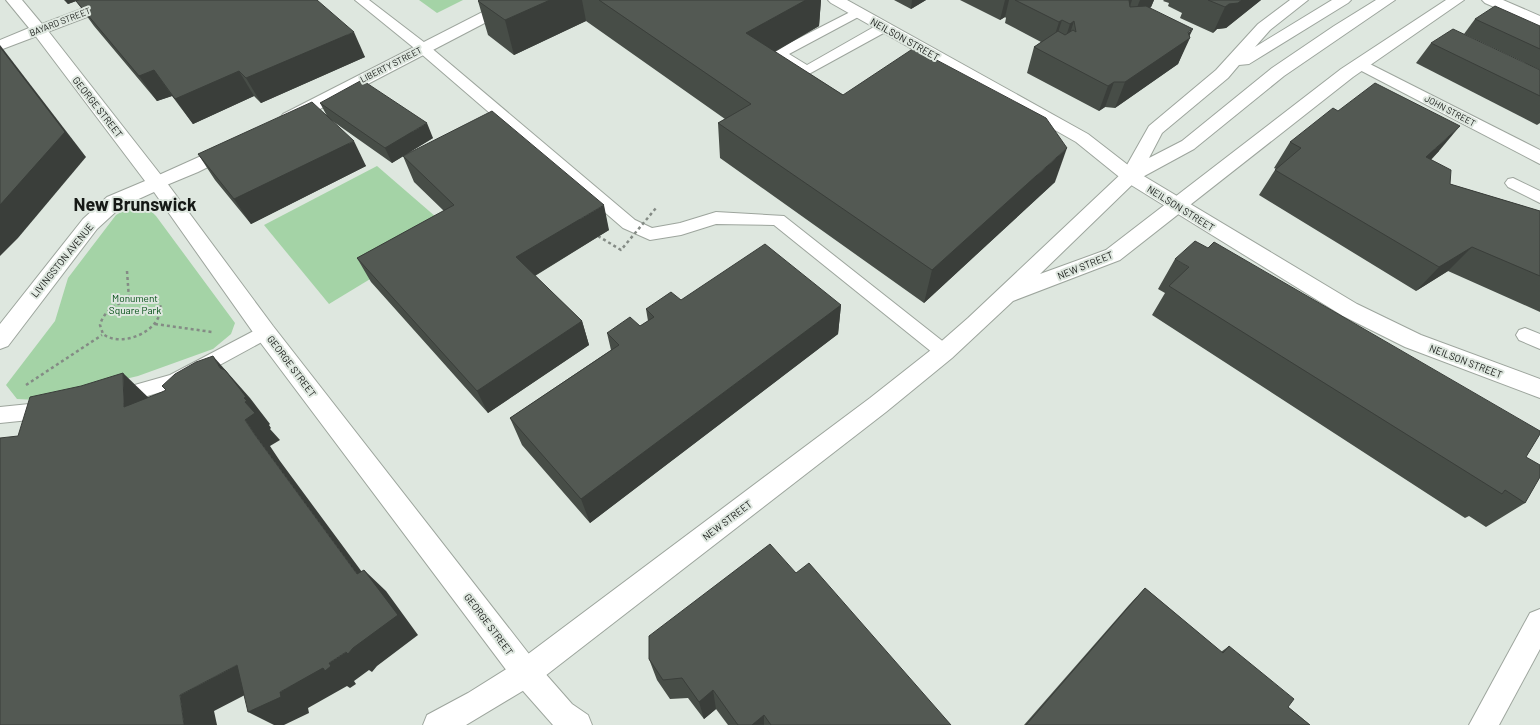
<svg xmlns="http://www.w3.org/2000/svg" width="1540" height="725" font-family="Barlow,sans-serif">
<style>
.green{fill:#a4d3a6}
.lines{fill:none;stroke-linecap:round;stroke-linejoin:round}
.service-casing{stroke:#9da59d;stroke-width:2}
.minor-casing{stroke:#9da59d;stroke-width:2}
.tertiary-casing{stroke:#9da59d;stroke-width:2}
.secondary-casing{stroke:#9da59d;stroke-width:2}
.path{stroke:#848b85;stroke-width:2.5;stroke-dasharray:3 3;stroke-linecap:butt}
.service{fill:#fff;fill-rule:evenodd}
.minor{fill:#fff;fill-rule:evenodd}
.tertiary{fill:#fff;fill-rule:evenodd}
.secondary{fill:#fff;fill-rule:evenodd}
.path-bridge{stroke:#848b85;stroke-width:2.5;stroke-dasharray:3 3;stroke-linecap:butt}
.wall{fill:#474d47}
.shaded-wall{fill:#3a3e3a}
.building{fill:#535953;stroke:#3a3e3a}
.labels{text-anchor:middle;stroke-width:4;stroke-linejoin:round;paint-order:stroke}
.far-street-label{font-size:9px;fill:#161916;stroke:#dee7df}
.street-label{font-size:10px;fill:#161916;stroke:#dee7df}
.park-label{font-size:10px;fill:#004b13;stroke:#dee7df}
.town-label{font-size:18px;font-weight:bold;fill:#161916;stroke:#dee7df}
</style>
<rect width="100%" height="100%" fill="#dee7df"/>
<g class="green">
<path d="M419,0H463L437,13Z"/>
<path d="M377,166L451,230L329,304L264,225Z"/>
<path d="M132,206H146L156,216L235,323L231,334L213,349L138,376L37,400L17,399L6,385L55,321L68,278L116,215Z"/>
</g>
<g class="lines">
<g class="service-casing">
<g id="service">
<path d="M355,0H369L429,46L635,220L652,228L680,223L716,212L784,216L950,347L953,352L950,357L944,359L938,357L774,225L716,224L681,235L650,240L623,228L419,52Z"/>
<path d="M858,8L862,9L864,12L862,15L789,54L807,65L879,24H889L890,27L889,30L807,75L802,74L772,54L774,51Z"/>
<path d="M1513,178L1540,191V203L1508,187L1505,183L1508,179Z"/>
<path d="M265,325L271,327L274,332L271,337L181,386L117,405L110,402L108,397L110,392L170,375Z"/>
<path d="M1525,328L1540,334V349L1519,340L1516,335L1519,330Z"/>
<path d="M49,402L56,404L58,410L56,416L49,418L0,423V407Z"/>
</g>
</g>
<g class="minor-casing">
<g id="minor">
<path d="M6,0H22L42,24L105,0H127L124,3L0,50V40L29,28Z"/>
<path d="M506,0H526L523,3L295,122L289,124L283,122L280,118L283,114Z"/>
<path d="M828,0H847L1088,134L1137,172L1357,304L1421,335L1540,379V398L1405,347L1343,316L1123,180L1076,142L831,3Z"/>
<path d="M1482,0H1503L1540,16V27L1485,3Z"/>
<path d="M1360,59L1540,150V164L1354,67L1352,64L1354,61Z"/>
<path d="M230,143L236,145L239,149L236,153L198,172L157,189L150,187L148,183L150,179Z"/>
<path d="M1540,609V649L1499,725H1469L1530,613Z"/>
</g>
</g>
<g class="tertiary-casing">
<path id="tertiary" d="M39,25L45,27L164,179L273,326L536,663L572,704L588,715L592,725H553L516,683L257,338L154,192L121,207L97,229L8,346L0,349V324L83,219L107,197L145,181L31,30L33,27Z"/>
</g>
<g class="secondary-casing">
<path id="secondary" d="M1290,0H1308L1270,30L1255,47L1332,0H1351L1348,3L1249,64L1239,65L1228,78L1162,133L1149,158L1182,141L1272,68L1334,26L1376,0H1395L1284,76L1194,149L1137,180L1040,274L1106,250L1341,69L1446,0H1464L1353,77L1120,260L1013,301L952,358L886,412L536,683L466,725H423L427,715L468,693L516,663L870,398L936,346L968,318L1123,172L1149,126L1216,70L1258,24Z"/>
</g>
<g class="path">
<path d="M127,271L129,299"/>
<path d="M139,297L153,299L160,304C165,330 122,349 103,334L100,325C105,307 122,301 139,297Z"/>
<path d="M155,324L212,332"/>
<path d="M26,385L102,335"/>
</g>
<use href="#service" class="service"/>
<use href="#minor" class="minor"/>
<use href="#tertiary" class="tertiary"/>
<use href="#secondary" class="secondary"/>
<path class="path-bridge" d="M598,236L621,250L656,208"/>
</g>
<g class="wall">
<path d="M64,0H317L365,57L261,103L254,96L193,124L172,96L157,101L94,26L76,1L68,4Z"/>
<path d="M479,0H821L819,26L775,52L843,95L1055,182L924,303L720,158L718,123L725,119L586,21L514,55L488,35L478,1Z"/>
<path d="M894,0H926L911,9Z"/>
<path d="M960,0H1154L1151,7L1150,8L1189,37L1178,64L1115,108L1105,107L1099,111L1027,73L1034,47L1041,42L1005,23L1006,18L1005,17L1000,20Z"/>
<path d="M1164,0H1261L1226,28L1217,29L1213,33L1180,18L1182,13L1168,6L1169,3L1163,1Z"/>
<path d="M1475,19L1540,26V70L1464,34Z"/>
<path d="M1431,43L1540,70V123L1537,125L1416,63Z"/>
<path d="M320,103L433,138L392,163L331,120L366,166L251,224L215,180L198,154L327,116Z"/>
<path d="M1338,111L1439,151L1431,160L1450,184L1540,211V312L1448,271L1416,291L1259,195L1275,170L1276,169L1274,168L1290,142Z"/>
<path d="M403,156L609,230L535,276L582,321L589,345L488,413L371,282L357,258L444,211L414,182Z"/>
<path d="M1175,259L1526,457L1525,503L1486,527L1469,516L1465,518L1152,315L1165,293L1158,289Z"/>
<path d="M681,300L841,305L838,334L590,523L522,445L510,418L611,350L607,333L640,326L648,321L646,309Z"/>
<path d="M796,573L951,725H728L716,709L704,719L688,698L670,699L657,680L649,659Z"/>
<path d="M1145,588L1221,652L1229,646L1288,707L1310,725H1024L1129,605Z"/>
</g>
<g class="shaded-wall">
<path d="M65,0H79L68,4Z"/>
<path d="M550,0H582L586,21L514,55L505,20Z"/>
<path d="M806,0H821L819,26L747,67L746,33Z"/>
<path d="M912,0H926L911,9Z"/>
<path d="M1005,0H1009L1005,17L1000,20Z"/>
<path d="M1128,0H1132L1126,18Z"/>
<path d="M1140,0H1154L1151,7L1132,20Z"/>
<path d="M1242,0H1261L1226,28L1217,29L1213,33L1225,7L1229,4Z"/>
<path d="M1062,20L1054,45L1051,47L1059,22Z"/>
<path d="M1074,21L1066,46L1062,49L1070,24Z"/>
<path d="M1193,29L1188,39L1190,38L1178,64L1115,108L1125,82Z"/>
<path d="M354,32L365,57L261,103L246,78Z"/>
<path d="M0,45L86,157L18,238L0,256Z"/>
<path d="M154,70L172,96L157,101L139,76Z"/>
<path d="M239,71L254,96L193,124L175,99Z"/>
<path d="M1114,82L1105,107L1099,111L1108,86Z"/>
<path d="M427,123L433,138L392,163L385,148Z"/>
<path d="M1460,126L1439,151L1406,183L1426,157Z"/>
<path d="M354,141L366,166L251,224L234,199Z"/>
<path d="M1067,148L1055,182L924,303L932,270Z"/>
<path d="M604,205L609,230L524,282L516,257Z"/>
<path d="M1472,247L1448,271L1416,291L1439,267Z"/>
<path d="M841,305L838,334L590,523L581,499Z"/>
<path d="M582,321L589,345L488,413L477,391Z"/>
<path d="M213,356L250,398L270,424L269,425L271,428L270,429L280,440L270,446L280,461L379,595L357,574L255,435L245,420V402L244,398L220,368Z"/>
<path d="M123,373L152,401L124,407Z"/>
<path d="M364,570L386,591L418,635L377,666L372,672L369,670L354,681L356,684L350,688L347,686L308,708L309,713L284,725H274L248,712L280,692L329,663L346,652Z"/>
<path d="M237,665L268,683L214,711L217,725H184L180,695Z"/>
<path d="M713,690L716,709L704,719L699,702Z"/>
<path d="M764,715V725H752Z"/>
</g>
<g class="building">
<path d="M79,0H317L354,32L246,78L239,71L175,99L154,70L139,76L76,1Z"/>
<path d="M479,0H550L505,20L478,1Z"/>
<path d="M599,0H806L746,33L843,95L914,48L1046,118L1067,148L932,270L718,123L751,104Z"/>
<path d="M1015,0H1129L1130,7L1146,6L1193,29L1188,32L1190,38L1125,82H1114L1108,86L1034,47L1058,31L1065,35L1073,30L1076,32L1074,21L1070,24L1062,20L1059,22Z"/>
<path d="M1208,0H1242L1238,3L1229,4L1225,7Z"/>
<path d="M1495,6L1540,26V49L1475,19Z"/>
<path d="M1453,29L1540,70V96L1431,43Z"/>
<path d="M0,47L65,132L0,205Z"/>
<path d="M362,80L427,123L385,148L320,103Z"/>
<path d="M1375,83L1460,126L1426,157L1451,170L1450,184L1540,211V276L1472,247L1439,267L1275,170L1301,148L1290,142L1333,108L1338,111Z"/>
<path d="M312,102L354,141L234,199L198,154Z"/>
<path d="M492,111L604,205L516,257L582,321L477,391L357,258L454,205L403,156Z"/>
<path d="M1195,241L1208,248L1214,242L1540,431V434L1526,457L1540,465V477L1525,503L1505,490L1502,494L1169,286L1189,267L1175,259Z"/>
<path d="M765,244L841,305L581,499L510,418L619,345L607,333L630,317L640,326L654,317L646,309L671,292L681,300Z"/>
<path d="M213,356L220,368L225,370L240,389L246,397L244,398L247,401L245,402L255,413L245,420L255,435L357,574L364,570L398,615L353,648L348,654L346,652L329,663L331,666L325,671L323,668L280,692L281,697L248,712L237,665L180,695L184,725H0V438L18,436L30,397L81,386L123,373L124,407L162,392L166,390L162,386L175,374L196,362Z"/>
<path d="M770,544L796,573L809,563L951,725H771L764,715L752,725H738L713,690L699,702L682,678L663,680L649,659V636Z"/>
<path d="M1145,588L1223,653L1229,646L1294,699L1288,707L1310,725H1026Z"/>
</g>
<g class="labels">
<g class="far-street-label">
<text transform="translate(60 22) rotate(-21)" y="3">BAYARD STREET</text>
<text transform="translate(391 65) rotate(-27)" y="3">LIBERTY STREET</text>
<text transform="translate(1450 111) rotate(28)" y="3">JOHN STREET</text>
</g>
<g class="street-label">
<text transform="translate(905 39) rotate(29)" y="4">NEILSON STREET</text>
<text transform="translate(98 107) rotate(52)" y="4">GEORGE STREET</text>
<text transform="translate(1181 208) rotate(32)" y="4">NEILSON STREET</text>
<text transform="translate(62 260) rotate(-51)" y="4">LIVINGSTON AVENUE</text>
<text transform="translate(1085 265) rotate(-22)" y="4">NEW STREET</text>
<text transform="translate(1466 361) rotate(21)" y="4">NEILSON STREET</text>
<text transform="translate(292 366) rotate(53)" y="4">GEORGE STREET</text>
<text transform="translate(727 520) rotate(-37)" y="4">NEW STREET</text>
<text transform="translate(489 624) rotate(53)" y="4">GEORGE STREET</text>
</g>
<g class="park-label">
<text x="135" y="302">Monument<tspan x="135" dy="12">Square Park</tspan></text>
</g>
<g class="town-label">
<text x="135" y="211">New Brunswick</text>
</g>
</g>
</svg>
